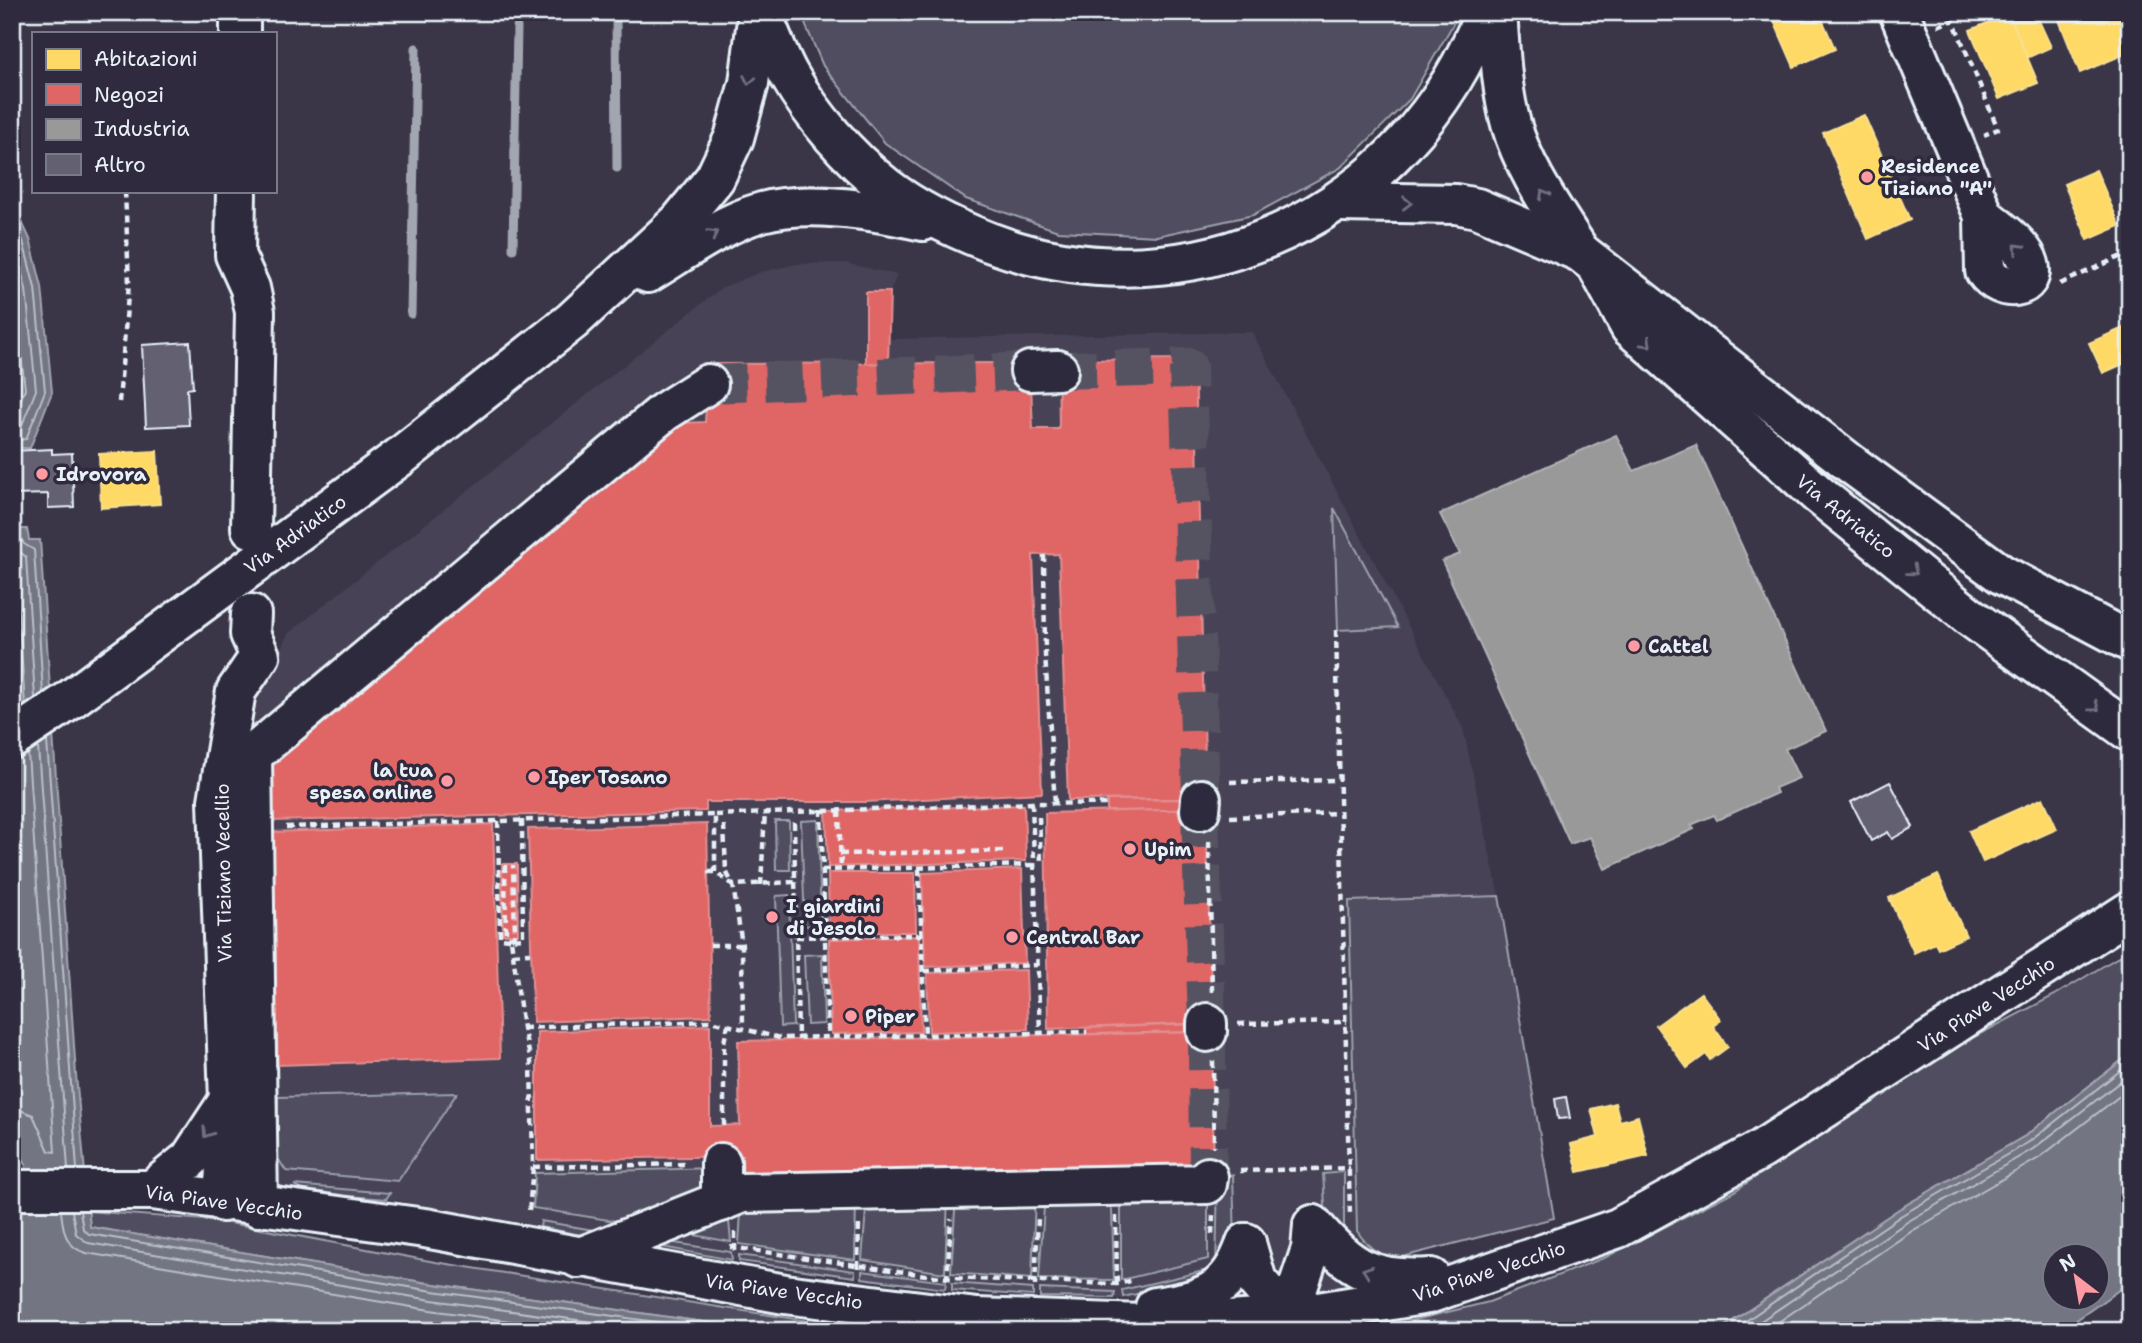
<svg xmlns="http://www.w3.org/2000/svg" width="2142" height="1343" font-family="'Shantell Sans',sans-serif">
<style>
.built{fill:#464354}
.green{fill:#504e5f;stroke:#9ca0ac;stroke-width:2}
.water{fill:#737482;stroke:#a2a6b1;stroke-width:2;fill-rule:evenodd}
.homes{fill:#ffd966;stroke:#f8e092;stroke-width:2}
.shops{fill:#e06666;stroke:#e29092;stroke-width:2}
.industry{fill:#999;stroke:#b1b3b6;stroke-width:2}
.lines{fill:none;stroke-linecap:round;stroke-linejoin:round}
.shore{stroke:#b9bfc9;stroke-width:2}
.stream{stroke:#a2a6b1;stroke-width:9}
.building{fill:#636171;stroke:#e8f1f8;stroke-width:2}
.minor-tunnel{stroke:#545262;stroke-width:38;stroke-dasharray:38 19;stroke-linecap:butt}
.minor-casing{stroke:#e8f1f8;stroke-width:44}
.major-casing{stroke:#e8f1f8;stroke-width:44}
.path{stroke:#e8f1f8;stroke-width:4.5;stroke-dasharray:7 5;stroke-linecap:butt}
.minor{stroke:#2f2a3d;stroke-width:38}
.major{stroke:#2f2a3d;stroke-width:38}
.oneway{stroke:#70707e}
.poi-dot{fill:#ff9aa2;stroke:#2f2a3d;stroke-width:2.5}
.labels{text-anchor:middle;stroke-width:7;stroke-linejoin:round;paint-order:stroke}
.poi-label{font-size:19px;font-weight:bold;fill:#e8f1f8;stroke:#2f2a3d;text-anchor:start}
.street-label{font-size:19px;fill:#e8f1f8;stroke:#2f2a3d}
</style>
<rect width="100%" height="100%" fill="#3a3648"/>
<filter id="ink" filterUnits="userSpaceOnUse"><feTurbulence type="fractalNoise" baseFrequency=".0143" numOctaves="2"/><feDisplacementMap in="SourceGraphic" scale="14" xChannelSelector="R" yChannelSelector="G"/><feConvolveMatrix kernelMatrix="1 2 1 2 8 2 1 2 1" color-interpolation-filters="sRGB"/></filter>
<g filter="url(#ink)">
<path class="built" d="M845,263L897,275L890,292V339L1252,332L1463,728L1499,896L1349,902L1357,1230L1370,1248L1391,1257L1367,1283L1307,1293L1217,1301L1040,1297L952,1290L739,1261L387,1199L307,1193L240,1175L233,807L256,699L288,634L721,288L761,272L797,264Z"/>
<g class="green">
<path d="M800,12H1460L1410,99L1340,168L1253,215L1157,236L1058,231L966,199L885,143L823,66Z"/>
<path d="M1334,508L1398,627L1338,630Z"/>
<path d="M818,820L821,925L805,926L801,821Z"/>
<path d="M775,821H789L790,870H776Z"/>
<path d="M789,895L793,1026L780,1027L776,896Z"/>
<path d="M1499,896L1554,1218L1402,1257C1380,1257 1369,1249 1357,1231L1349,901Z"/>
<path d="M2130,950V1054L2025,1136L1899,1209L1718,1331H1369L1489,1302L1606,1257L1733,1192L1949,1050L2055,995Z"/>
<path d="M822,954L824,1024L807,1025L804,955Z"/>
<path d="M457,1093L398,1181L286,1171L277,1157L278,1097Z"/>
<path d="M714,1168V1195L621,1222L533,1208L535,1173Z"/>
<path d="M1344,1172V1228L1345,1234L1326,1220L1323,1174Z"/>
<path d="M1218,1175H1233L1235,1240L1216,1274Z"/>
<path d="M294,1185L390,1193L386,1199L307,1193Z"/>
<path d="M1208,1188V1259L1121,1280V1193Z"/>
<path d="M1103,1191L1112,1210L1114,1280L1039,1279L1045,1193Z"/>
<path d="M1035,1194L1032,1279L951,1273L956,1195Z"/>
<path d="M742,1196H856L855,1260L739,1244Z"/>
<path d="M948,1196L945,1273L862,1260L867,1197Z"/>
<path d="M87,1211L219,1221L435,1262L870,1331H768L434,1284L90,1227Z"/>
<path d="M728,1211L731,1242L678,1232Z"/>
<path d="M541,1221L593,1230L581,1235L540,1227Z"/>
<path d="M656,1240L731,1252L732,1260L646,1244Z"/>
<path d="M739,1255L855,1271V1277L739,1261Z"/>
<path d="M1208,1270L1209,1278L1123,1297L1122,1290Z"/>
<path d="M862,1271L946,1282L945,1289L862,1278Z"/>
<path d="M952,1283L1033,1289V1296L952,1290Z"/>
<path d="M1040,1289L1115,1292L1114,1298L1040,1297Z"/>
</g>
<g class="water">
<path d="M12,201L30,239L42,287L52,392L30,448H12Z"/>
<path d="M12,529H27L29,540H40L76,1075L90,1227L434,1284L768,1331H12V1224L20,1210L26,1165L16,1143L12,1075Z"/>
<path d="M2130,1054V1282L2061,1331H1718L1899,1209L2025,1136ZM2054,1256H2096V1298H2054Z"/>
</g>
<g class="homes">
<path d="M1770,12H1819L1835,49L1794,67Z"/>
<path d="M2014,12H2035L2051,47L2027,58L2009,14Z"/>
<path d="M2064,12H2130V19L2122,23L2130,52L2080,73L2057,15Z"/>
<path d="M2009,14L2038,83L1999,99L1970,30Z"/>
<path d="M2130,97V115L2123,100Z"/>
<path d="M1864,115L1910,220L1868,239L1823,133Z"/>
<path d="M2096,170L2120,226L2088,240L2064,184Z"/>
<path d="M2130,325V361L2103,373L2089,343Z"/>
<path d="M157,451L160,504L101,508L99,454Z"/>
<path d="M2043,798L2057,829L1983,862L1969,831Z"/>
<path d="M1938,875L1966,936L1938,949L1935,943L1914,953L1889,898Z"/>
<path d="M1701,993L1721,1020L1713,1026L1728,1047L1710,1060L1706,1054L1687,1068L1656,1026Z"/>
<path d="M1615,1103L1620,1121L1638,1116L1648,1156L1578,1172L1571,1144L1598,1137L1591,1109Z"/>
</g>
<g class="shops">
<path d="M866,292H890L888,364H866Z"/>
<path d="M1195,359L1206,799L1068,800L1059,554L1033,555L1042,793L865,802H706V811L270,821L267,755L680,423L705,422L709,364L1030,363L1033,429H1059L1058,360Z"/>
<path d="M1193,799V810L1107,811V800Z"/>
<path d="M1024,805L1026,861L828,867L826,811Z"/>
<path d="M1206,809L1212,1023L1048,1029L1045,813Z"/>
<path d="M493,824L500,1058L278,1065L271,832Z"/>
<path d="M707,824L711,1016L533,1022L528,829Z"/>
<path d="M502,864H517L518,934H503Z"/>
<path d="M1022,869L1025,963L925,967L922,873Z"/>
<path d="M828,873H915L916,932H829Z"/>
<path d="M919,936L921,1032L831,1034L829,939Z"/>
<path d="M1026,970L1028,1029L929,1032L927,973Z"/>
<path d="M1198,1024L1197,1032L1087,1034L1086,1028Z"/>
<path d="M710,1025V1126L740,1125L738,1041L1212,1032L1214,1176L743,1191L742,1156L537,1160V1032Z"/>
</g>
<path class="industry" d="M1616,435L1634,471L1696,445L1826,731L1785,749L1799,778L1775,788L1777,793L1717,820L1714,815L1691,825L1694,829L1605,869L1590,837L1570,844L1442,561L1460,554L1440,514Z"/>
<g class="lines">
<g class="shore">
<path d="M12,218L23,241L35,288L45,391L26,439L12,441"/>
<path d="M12,238L26,289L36,390L20,430L12,432"/>
<path d="M12,276L25,389L12,421"/>
<path d="M12,536L20,537L24,544L34,550L43,693"/>
<path d="M12,545L26,557L35,698"/>
<path d="M12,560L15,564L25,705"/>
<path d="M47,741L77,1169"/>
<path d="M38,747L68,1169"/>
<path d="M12,1107L33,1115L49,1151L55,1152L28,753"/>
<path d="M61,1211C63,1230 65,1247 86,1253L430,1310L580,1331"/>
<path d="M72,1211L76,1234L88,1243L432,1300L657,1331"/>
<path d="M80,1211L83,1229L89,1234L433,1291L721,1331"/>
<path d="M1731,1331L1902,1215L2029,1142L2130,1063"/>
<path d="M1746,1331L1907,1222L2033,1149L2130,1074"/>
<path d="M1765,1331L1912,1231L2039,1158L2130,1088"/>
</g>
<g class="stream">
<path d="M616,12L617,168"/>
<path d="M513,249L517,27"/>
<path d="M411,314L416,48"/>
</g>
</g>
<g class="building">
<path d="M190,342L193,388L187,389L189,425L146,427L142,345Z"/>
<path d="M52,449V454L72,453L74,507L48,508V494L12,495V451Z"/>
<path d="M1890,782L1913,827L1892,839L1888,832L1871,841L1851,802Z"/>
<path d="M1566,1097L1570,1118L1558,1119L1555,1099Z"/>
</g>
<g class="lines">
<g class="minor-tunnel">
<path d="M1058,370L1188,367L1201,799"/>
<path d="M708,384L1030,371"/>
<path d="M1200,810L1207,1023"/>
<path d="M1207,1032L1208,1177"/>
</g>
<g class="minor-casing">
<g id="minor">
<path d="M1899,12L1984,216L1985,271C2001,294 2036,290 2029,264C2024,245 1998,229 1984,216"/>
<path d="M240,33V12"/>
<path d="M236,191L235,255L250,288L255,312L251,528"/>
<path d="M1597,266L1630,327L1819,495L1969,616L2130,732"/>
<path d="M1030,371L1058,370"/>
<path d="M1200,810L1201,799"/>
<path d="M1207,1023V1032"/>
<path d="M229,1100L218,801L236,691L260,656L250,634L251,614"/>
<path d="M721,1163V1202"/>
<path d="M12,1190H152L425,1228L785,1294L977,1318L1169,1325L1288,1317L1428,1294L1618,1228L1762,1149L2130,911"/>
<path d="M152,1190L190,1159L229,1100L223,1202"/>
<path d="M258,1207L252,755L664,412L708,384"/>
<path d="M1313,1225C1350,1269 1373,1282 1431,1278"/>
<path d="M1246,1243L1257,1281L1288,1317L1311,1249L1313,1225"/>
<path d="M578,1258L742,1193L1207,1184L1208,1177"/>
<path d="M1155,1307C1203,1300 1229,1293 1246,1243"/>
</g>
</g>
<g class="major-casing">
<g id="major">
<path d="M761,12C770,33 778,55 789,75C813,117 848,157 886,187C917,211 953,228 989,242C1190,318 1410,213 1485,12"/>
<path d="M1497,12C1500,50 1501,88 1511,124C1524,170 1555,212 1580,252"/>
<path d="M1339,202L1456,204L1477,208L1580,252L1851,464L2001,574L2130,642"/>
<path d="M648,273C684,251 721,224 762,212C809,199 877,211 923,221"/>
<path d="M12,739L67,702L401,456L572,321L679,222L715,178L734,138L749,83L758,12"/>
</g>
</g>
<g class="path">
<path d="M1938,26L1953,20L1998,129L1984,135"/>
<path d="M2060,284L2126,254"/>
<path d="M119,402L129,283L125,191"/>
<path d="M1044,555L1045,655L1055,804"/>
<path d="M1336,630L1350,1216"/>
<path d="M1230,782L1337,780"/>
<path d="M1032,803L1040,1033"/>
<path d="M821,809L828,1037"/>
<path d="M839,810L841,870"/>
<path d="M715,815L1032,803L1108,804"/>
<path d="M1039,817L1041,862"/>
<path d="M1230,817L1338,813"/>
<path d="M522,820L523,938L511,939L523,1028L531,1060L533,1167L529,1212"/>
<path d="M498,821L500,938L511,939"/>
<path d="M794,822L798,1038"/>
<path d="M724,825L726,871L733,885L742,945L743,1029"/>
<path d="M286,827L715,815V872"/>
<path d="M1209,841L1212,993"/>
<path d="M840,854L1007,851"/>
<path d="M505,865L506,934L511,939"/>
<path d="M919,869L925,1036"/>
<path d="M822,870L1035,865"/>
<path d="M708,872H715L733,885L795,882"/>
<path d="M761,885L765,811"/>
<path d="M796,937L921,935"/>
<path d="M511,939L515,934L513,865"/>
<path d="M710,945H742"/>
<path d="M513,954L530,953"/>
<path d="M924,971L1037,965"/>
<path d="M1238,1024L1347,1022"/>
<path d="M523,1028L711,1021L780,1038L1087,1032"/>
<path d="M1213,1061L1214,1147"/>
<path d="M724,1126V1042L728,1025"/>
<path d="M533,1167L689,1164"/>
<path d="M1240,1171L1350,1168"/>
<path d="M1116,1216L1117,1284"/>
<path d="M735,1232V1251"/>
<path d="M1212,1234L1213,1215"/>
<path d="M730,1247L947,1278L1117,1284L1135,1280"/>
<path d="M858,1268L859,1221"/>
<path d="M947,1280L951,1219"/>
<path d="M1035,1286L1038,1218"/>
</g>
<use href="#minor" class="minor"/>
<use href="#major" class="major"/>
</g>
<defs><path id="oneway-chevron" d="M-2-3.5L2.5 0L-2 3.5" fill="none" stroke-width="1.6" stroke-linecap="round" stroke-linejoin="round" transform="scale(1.75)"/></defs>
<g class="oneway">
<use href="#oneway-chevron" transform="translate(749 80) rotate(101)"/>
<use href="#oneway-chevron" transform="translate(1544 194) rotate(-119)"/>
<use href="#oneway-chevron" transform="translate(1407 203) rotate(1)"/>
<use href="#oneway-chevron" transform="translate(713 234) rotate(-31)"/>
<use href="#oneway-chevron" transform="translate(2018 248) rotate(-133)"/>
<use href="#oneway-chevron" transform="translate(1647 343) rotate(44)"/>
<use href="#oneway-chevron" transform="translate(1913 571) rotate(39)"/>
<use href="#oneway-chevron" transform="translate(2095 707) rotate(36)"/>
<use href="#oneway-chevron" transform="translate(207 1133) rotate(123)"/>
<use href="#oneway-chevron" transform="translate(1367 1271) rotate(-160)"/>
</g>
</g>
<g class="poi-dot">
<circle cx="1867" cy="177" r="7"/>
<circle cx="42" cy="474" r="7"/>
<circle cx="1634" cy="646" r="7"/>
<circle cx="534" cy="777" r="7"/>
<circle cx="447" cy="781" r="7"/>
<circle cx="1130" cy="849" r="7"/>
<circle cx="772" cy="917" r="7"/>
<circle cx="1012" cy="937" r="7"/>
<circle cx="851" cy="1016" r="7"/>
</g>
<g class="labels">
<g class="poi-label">
<text x="1881" y="173">Residence<tspan x="1881" dy="22">Tiziano "A"</tspan></text>
<text x="56" y="481">Idrovora</text>
<text x="1648" y="653">Cattel</text>
<text x="433" y="777" text-anchor="end">la tua<tspan x="433" dy="22">spesa online</tspan></text>
<text x="548" y="784">Iper Tosano</text>
<text x="1144" y="856">Upim</text>
<text x="786" y="913">I giardini<tspan x="786" dy="22">di Jesolo</tspan></text>
<text x="1026" y="944">Central Bar</text>
<text x="865" y="1023">Piper</text>
</g>
<g class="street-label">
<text transform="translate(1846 516) rotate(39)" y="7">Via Adriatico</text>
<text transform="translate(295 534) rotate(-36)" y="7">Via Adriatico</text>
<text transform="translate(223 873) rotate(-91)" y="7">Via Tiziano Vecellio</text>
<text transform="translate(1986 1004) rotate(-33)" y="7">Via Piave Vecchio</text>
<text transform="translate(224 1202) rotate(8)" y="7">Via Piave Vecchio</text>
<text transform="translate(1489 1271) rotate(-18)" y="7">Via Piave Vecchio</text>
<text transform="translate(784 1291) rotate(8)" y="7">Via Piave Vecchio</text>
</g>
</g>
<rect width="2142" height="1343" fill="none" stroke="#2f2a3d" stroke-width="42"/>
<rect x="21" y="21" width="2100" height="1301" fill="none" stroke="#e8f1f8" stroke-width="2.5" filter="url(#ink)"/>
<rect x="32" y="32" width="245" height="161" fill="#2f2a3d" stroke="#797a88" stroke-width="2"/>
<rect x="46" y="49" width="35" height="21" fill="#ffd966" stroke="#797a88" stroke-width="2"/>
<text x="94" y="66" font-size="21" fill="#e8f1f8">Abitazioni</text>
<rect x="46" y="84" width="35" height="21" fill="#e06666" stroke="#797a88" stroke-width="2"/>
<text x="94" y="102" font-size="21" fill="#e8f1f8">Negozi</text>
<rect x="46" y="119" width="35" height="21" fill="#999999" stroke="#797a88" stroke-width="2"/>
<text x="94" y="136" font-size="21" fill="#e8f1f8">Industria</text>
<rect x="46" y="154" width="35" height="21" fill="#636171" stroke="#797a88" stroke-width="2"/>
<text x="94" y="172" font-size="21" fill="#e8f1f8">Altro</text>
<g transform="translate(2076 1277) rotate(329)"><circle r="33" fill="#2f2a3d" stroke="#797a88" stroke-width="2"/>
<path d="M0-5L12 26L0 18L-12 26Z" fill="#ff9aa2"/>
<text y="-10" font-size="19" font-weight="bold" text-anchor="middle" fill="#e8f1f8">N</text>
</g>
</svg>
